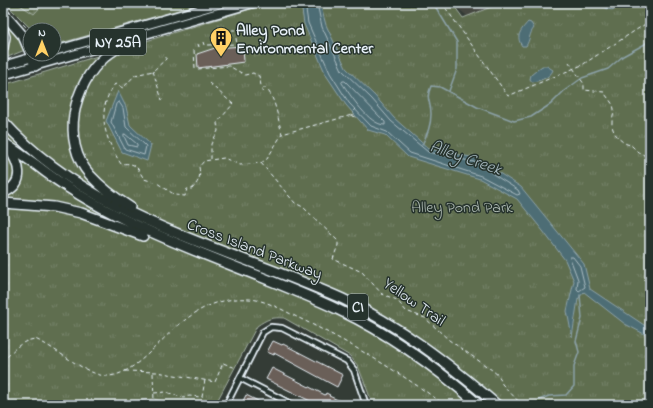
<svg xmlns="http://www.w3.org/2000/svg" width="653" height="408" font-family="'Indie Flower',sans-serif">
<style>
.built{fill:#444640}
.grass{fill:#5f6e50;stroke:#a4b0a4}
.wetland{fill:url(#wetland-marsh);stroke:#a4b0a4}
.park{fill:url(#park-tufts);stroke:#a4b0a4}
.water{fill:#4e6d74;stroke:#8ca2a9}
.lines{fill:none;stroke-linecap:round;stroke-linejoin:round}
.shore{stroke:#aabcc3;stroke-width:1}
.stream{stroke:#8ca2a9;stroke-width:1.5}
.building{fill:#6b5f58;stroke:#e8f1f8}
.minor-casing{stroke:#e8f1f8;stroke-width:8}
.tertiary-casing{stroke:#e8f1f8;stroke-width:9}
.primary-casing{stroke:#e8f1f8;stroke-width:11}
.motorway-casing{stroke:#e8f1f8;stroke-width:12}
.path{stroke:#e8f1f8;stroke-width:1;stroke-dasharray:4 3;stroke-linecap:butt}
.minor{stroke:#26332d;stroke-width:4.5}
.tertiary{stroke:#26332d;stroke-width:6}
.primary{stroke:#26332d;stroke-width:8}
.motorway{stroke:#26332d;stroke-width:9}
.labels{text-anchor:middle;stroke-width:3;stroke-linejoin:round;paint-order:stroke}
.shield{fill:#26332d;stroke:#aeb8bb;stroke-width:1}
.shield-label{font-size:15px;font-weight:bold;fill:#e8f1f8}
.poi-label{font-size:16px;font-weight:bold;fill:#e8f1f8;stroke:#26332d;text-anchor:start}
.park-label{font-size:16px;fill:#b1bdb5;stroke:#26332d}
.street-label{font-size:16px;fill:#e8f1f8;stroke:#26332d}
.water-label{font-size:17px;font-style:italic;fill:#aabcc3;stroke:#26332d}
</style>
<defs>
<pattern id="wetland-marsh" width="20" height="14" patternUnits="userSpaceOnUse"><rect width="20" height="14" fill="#5f6e50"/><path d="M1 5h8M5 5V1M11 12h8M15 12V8" fill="none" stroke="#76836a"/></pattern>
<pattern id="park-tufts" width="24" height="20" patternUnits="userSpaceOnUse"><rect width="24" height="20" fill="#5f6e50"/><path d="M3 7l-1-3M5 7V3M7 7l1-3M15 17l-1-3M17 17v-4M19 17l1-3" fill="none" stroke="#76836a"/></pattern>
</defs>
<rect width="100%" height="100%" fill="#343c36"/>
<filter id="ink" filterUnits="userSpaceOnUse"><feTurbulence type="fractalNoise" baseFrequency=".025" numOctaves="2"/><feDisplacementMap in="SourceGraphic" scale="8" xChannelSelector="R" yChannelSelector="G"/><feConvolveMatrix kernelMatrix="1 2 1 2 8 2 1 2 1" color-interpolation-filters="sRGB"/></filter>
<g filter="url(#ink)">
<path class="built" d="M451,3H502L471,19Z"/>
<g class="grass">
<path d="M5,3H17L34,13L44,3H203L54,45V30H32Z"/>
<path d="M3,18L19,35L25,50L3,59L5,50V29Z"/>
</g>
<path class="wetland" d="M17,3H44L34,14Z"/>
<path class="park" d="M270,3H452L463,18L501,3H650V405H373L358,366L350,356L284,318C272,317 267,319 257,326L215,405H174L154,399L97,405H3V85Z"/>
<g class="water">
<path d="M301,3H320L326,25L346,68L375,96L394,118L429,149L476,158L521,187L584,264L590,289L650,329V337L625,324L584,292L578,299L572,337L567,311L574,281L565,260L543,231L517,199L480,179L408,157L385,135L368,130L346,105L326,75L304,24Z"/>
<path d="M603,3H622C616,10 612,12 603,7Z"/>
<path d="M528,22L531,23L534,28C529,34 530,40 526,46H522C515,36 521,30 528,22Z"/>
<path d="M542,66H547L553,70C550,78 539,81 532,82L530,79L531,75Z"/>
<path d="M118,91L126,107L130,125L151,145L147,161L122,152L106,121Z"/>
</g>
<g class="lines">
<g class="shore">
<path d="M305,3L308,23L330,73L349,103L371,126L387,132L410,153L481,176L517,195L520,194L518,190L474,162L428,152L391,121L372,99L342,70L322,27L317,3"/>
<path d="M343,81H345L385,122V125C369,125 351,96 342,83Z"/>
<path d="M119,102L123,108L126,127L146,146L144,155L125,149L111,122L116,104Z"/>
<path d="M125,134L137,144V147L128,145L124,136Z"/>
<path d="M570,257H573L580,266L585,287L579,291L577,289L578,280Z"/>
</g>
<g class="stream">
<path d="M435,6L457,42V69L449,91"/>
<path d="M422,145C427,134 431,126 431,114C431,100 425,101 431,86L440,87L477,107L514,121L531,117L551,104L564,91L582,78L608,69L623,56L645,44L650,39"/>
<path d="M539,400L549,396L566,395L574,386V366L579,352L576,341L582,318L580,295"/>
</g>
</g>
<g class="building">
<path d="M243,46L244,62L198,68L197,54L215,48Z"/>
<path d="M273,341L282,345L283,344L343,375L337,387L274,353V355L267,352Z"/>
<path d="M272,368L325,395L326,393L330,395L329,396L349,405H318L266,379Z"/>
<path d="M246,395L266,405H241Z"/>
</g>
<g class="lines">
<g class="minor-casing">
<g id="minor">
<path d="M240,378L293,405"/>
<path d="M226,405L263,332L271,327L282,328L347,361L354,370L366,405"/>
</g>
</g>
<g class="tertiary-casing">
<path id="tertiary" d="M3,401L4,405"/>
</g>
<g class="primary-casing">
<g id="primary">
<path d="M54,51L222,3"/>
<path d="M3,66L43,54"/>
<path d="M3,75L253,3"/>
</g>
</g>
<g class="motorway-casing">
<g id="motorway">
<path d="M3,13L23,36L30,52"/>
<path d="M3,31L5,37L3,48"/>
<path d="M31,54L35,66"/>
<path d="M3,121C91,219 227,247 343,299C400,326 449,364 497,405"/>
<path d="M3,141C8,147 27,158 35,164C125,235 237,262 339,310C390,334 437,368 479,405"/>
<path d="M3,193C27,183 19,163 8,147"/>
<path d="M3,203L54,207L81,213L143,236"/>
<path d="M130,207C117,199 101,187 90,175C60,141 73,84 105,57C116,47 131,41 144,34"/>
</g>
</g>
<g class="path">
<path d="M442,3L508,96L582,65L650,21"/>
<path d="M23,24L30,31"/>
<path d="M232,30H235"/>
<path d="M236,38L237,46"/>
<path d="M203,42L204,45"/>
<path d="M198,44L199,47"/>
<path d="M208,45L237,44"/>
<path d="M194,50L195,68L198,69L229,66L245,75L253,73L259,76L263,95"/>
<path d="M166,57V59L153,71L135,75L123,88L115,84C95,111 105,139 121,164C137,162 137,168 144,179L157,183L175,195L185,196L187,189H192C199,181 201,177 199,167L204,161L224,158L240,165L261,163L267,159L282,134"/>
<path d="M569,62L584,84V90L604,92C607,98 613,102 614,109C614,113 612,118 612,122C611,132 621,144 631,145L638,152L650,158"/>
<path d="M153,71L162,100"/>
<path d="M209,83L233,104L217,123L218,131L211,144V159"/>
<path d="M263,88H266C276,99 278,120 282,134L352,115"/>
<path d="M355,109L352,114L353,116L358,118"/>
<path d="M261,163L295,203L303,207L338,241V245L333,259L362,272L382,294L397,300L406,311L425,318L449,340L492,370L499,376L502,384L522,405"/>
<path d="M3,362C12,351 20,341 35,339C55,347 87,376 107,376C134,376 160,339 180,324C200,307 223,297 249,299C267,300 284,311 299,318C351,343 399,372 445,405"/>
<path d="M125,371L157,372L215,382L223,363L236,368"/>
<path d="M153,373L154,401"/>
<path d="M154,393L166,392L184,398L189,396L202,397L205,380"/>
</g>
<use href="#minor" class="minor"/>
<use href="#tertiary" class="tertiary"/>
<use href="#primary" class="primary"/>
<use href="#motorway" class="motorway"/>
</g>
</g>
<defs>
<g id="building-pin" transform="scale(1.15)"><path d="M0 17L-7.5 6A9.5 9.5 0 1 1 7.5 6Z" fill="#ffd166" stroke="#26332d"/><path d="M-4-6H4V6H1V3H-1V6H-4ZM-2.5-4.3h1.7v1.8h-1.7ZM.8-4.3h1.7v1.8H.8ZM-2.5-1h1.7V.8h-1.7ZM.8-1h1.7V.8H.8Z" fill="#111"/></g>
</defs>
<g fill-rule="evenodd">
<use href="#building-pin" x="221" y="38"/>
</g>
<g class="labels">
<g class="shield">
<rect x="90" y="29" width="56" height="26" rx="3"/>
<rect x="348" y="294" width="20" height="26" rx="3"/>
</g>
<g class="shield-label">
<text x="118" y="47">NY 25A</text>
<text x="358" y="312">CI</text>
</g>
<g class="poi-label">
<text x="236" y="35">Alley Pond<tspan x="236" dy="18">Environmental Center</tspan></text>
</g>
<g class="park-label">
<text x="462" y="212">Alley Pond Park</text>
</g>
<g class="street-label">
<text transform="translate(255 248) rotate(21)" y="6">Cross Island Parkway</text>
<text transform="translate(415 301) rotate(35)" y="6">Yellow Trail</text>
</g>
<g class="water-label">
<text transform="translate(466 157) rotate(19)" y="6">Alley Creek</text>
</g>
</g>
<rect width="653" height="408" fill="none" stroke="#26332d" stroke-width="16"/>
<rect x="8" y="8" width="637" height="392" fill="none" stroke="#e8f1f8" stroke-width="1.5" filter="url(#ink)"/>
<g transform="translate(42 42)"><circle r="19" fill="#26332d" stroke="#747f7e"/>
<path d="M0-3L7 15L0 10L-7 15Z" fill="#ffd166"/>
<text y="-6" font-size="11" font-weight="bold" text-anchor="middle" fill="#e8f1f8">N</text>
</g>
</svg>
